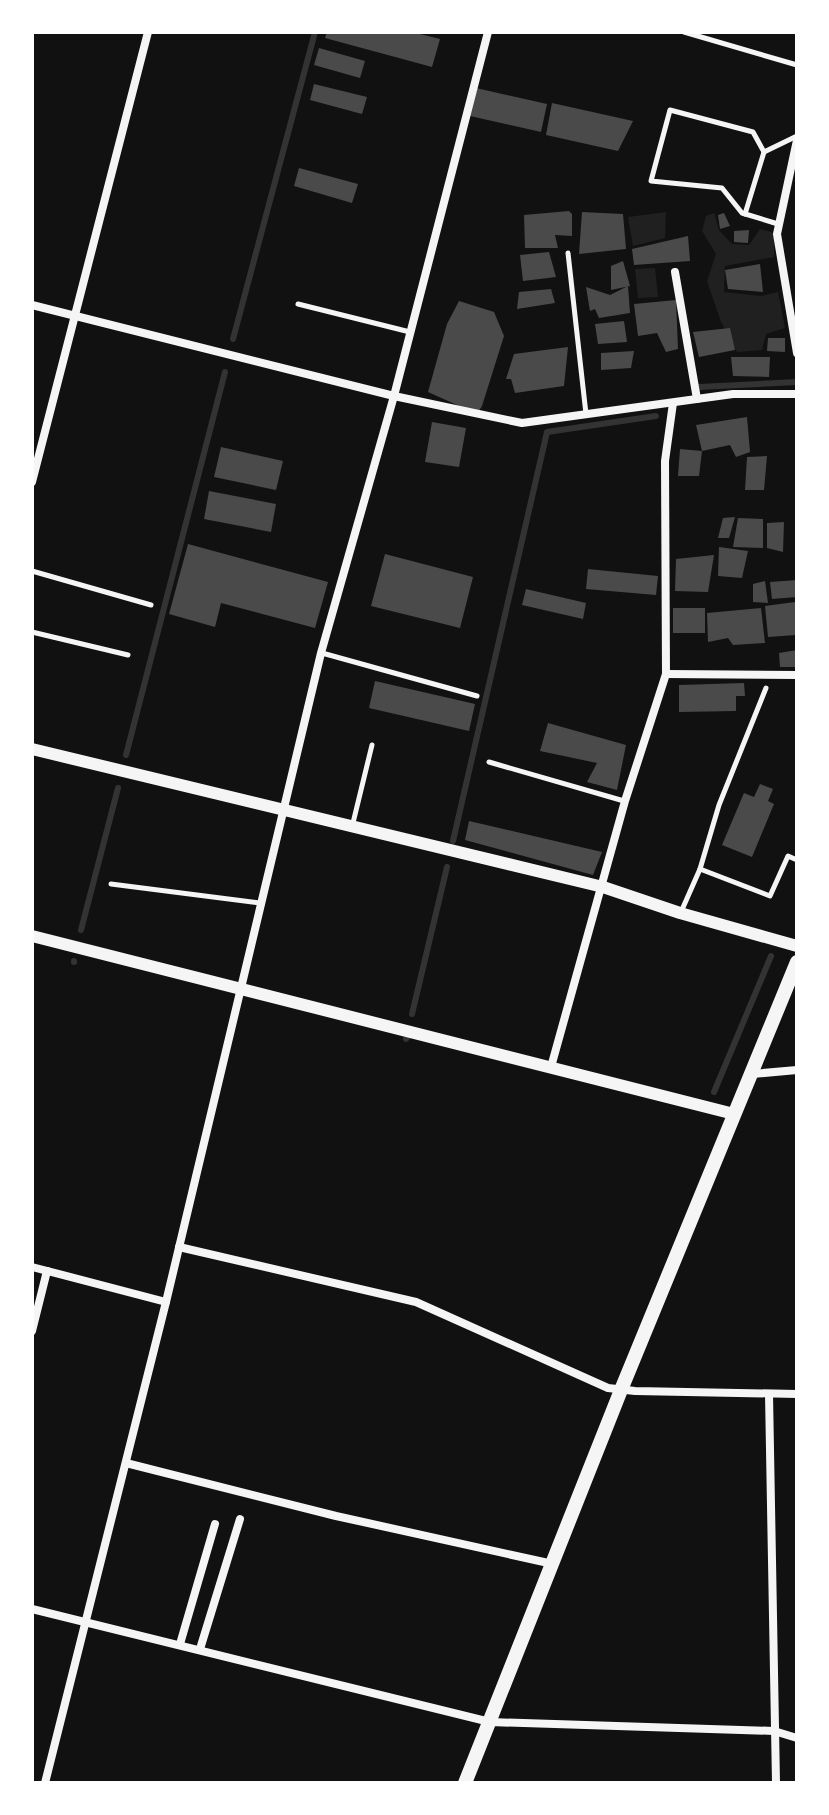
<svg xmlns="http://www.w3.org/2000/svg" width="829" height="1815" font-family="Arial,sans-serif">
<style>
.green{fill:#202020}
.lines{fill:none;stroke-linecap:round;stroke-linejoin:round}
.stream{stroke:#333;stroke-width:6}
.building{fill:#4a4a4a}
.service{stroke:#f5f5f5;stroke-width:5}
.minor{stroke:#f5f5f5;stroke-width:8}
.tertiary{stroke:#f5f5f5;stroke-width:12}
.secondary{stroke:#f5f5f5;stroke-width:14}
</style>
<rect width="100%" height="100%" fill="#111"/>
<g class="green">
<path d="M666,212L665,238L633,246L628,217Z"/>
<path d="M714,213L719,230L732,244L749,245L760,229L774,233V257L725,266L724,292L761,296L778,292L785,328L766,334L762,350L737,352L721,322L707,281L716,254L702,231L706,216Z"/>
<path d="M655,268L658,297L638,298L635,269Z"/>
</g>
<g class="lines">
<g class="stream">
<path d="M233,339L315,32"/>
<path d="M699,387L797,382"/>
<path d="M126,755L225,372"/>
<path d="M453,841L547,432L656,416"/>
<path d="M81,930L118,788"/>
<path d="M74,962V961"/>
<path d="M412,1014L447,867"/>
<path d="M406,1039L407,1038"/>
<path d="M714,1092L771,956"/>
</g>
</g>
<g class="building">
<path d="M327,32H412L440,39L432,67L325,38Z"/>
<path d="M319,48L365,61L360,78L314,65Z"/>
<path d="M314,84L367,97L362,114L310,100Z"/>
<path d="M476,88L547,104L541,132L470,116Z"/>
<path d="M552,103L633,121L618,151L546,135Z"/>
<path d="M299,168L358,184L352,203L294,186Z"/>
<path d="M569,211L572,214V236L555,235L558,248H525L524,215Z"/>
<path d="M582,212L623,214L626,249L579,254Z"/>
<path d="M724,213L730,226L720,229L718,215Z"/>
<path d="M749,230L748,243L734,242V231Z"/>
<path d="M688,236L690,261L634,265L632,249Z"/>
<path d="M549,252L556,277L523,281L520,255Z"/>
<path d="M623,261L630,286L611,290V266Z"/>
<path d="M760,264L763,292L728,289L725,270Z"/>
<path d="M628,286L630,313L599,318L595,309L590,311L586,287L610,295Z"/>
<path d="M551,289L555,303L517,309L519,292Z"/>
<path d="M676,300L678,349L666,352L657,333L638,336L634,304Z"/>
<path d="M459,301L494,312L504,336L482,406L477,414L428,392L447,324Z"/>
<path d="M624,321L627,342L598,344L595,324Z"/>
<path d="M730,328L735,350L699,357L693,332Z"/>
<path d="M768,338H785V352L767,351Z"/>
<path d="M568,347L564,386L515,393L511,379H506L514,354Z"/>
<path d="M634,351L631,368L601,370V353Z"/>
<path d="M731,357H770L769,377L733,376Z"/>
<path d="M747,417L750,452L736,457L730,445L702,451L696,425Z"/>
<path d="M432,422L466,428L459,467L425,462Z"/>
<path d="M221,447L283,461L276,490L214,477Z"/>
<path d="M680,449L702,451L699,476H678Z"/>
<path d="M767,456L764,490H745L747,457Z"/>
<path d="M209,491L276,504L271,532L204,519Z"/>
<path d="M735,517L729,538H718L723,518Z"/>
<path d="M738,518L763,519V548L733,547Z"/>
<path d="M784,522L783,552L767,548V523Z"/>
<path d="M188,544L328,582L315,628L221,603L215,627L169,614Z"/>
<path d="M719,547L748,551L742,578L718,576Z"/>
<path d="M385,554L473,577L460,628L371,606Z"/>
<path d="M714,555L708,592L675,591L676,559Z"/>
<path d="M588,569L658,576L656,595L586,589Z"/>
<path d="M797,580V597L772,599L770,582Z"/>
<path d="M765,581L768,603L753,602V584Z"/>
<path d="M526,589L586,603L583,619L522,605Z"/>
<path d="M795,602L796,635L768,637L765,606Z"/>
<rect x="673" y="608" width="32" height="25"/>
<path d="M761,608L765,643L733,645L728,638L708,642L707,613Z"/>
<path d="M797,650V667H780L779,653Z"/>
<path d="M375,681L475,704L469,731L369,708Z"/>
<path d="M744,683L745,696H736V711L679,712V685Z"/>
<path d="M548,723L626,745L617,790L587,782L597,763L540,751Z"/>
<path d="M760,784L773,789L768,801L774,804L752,857L722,845L744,793L754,797Z"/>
<path d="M469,821L602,852L593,875L465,840Z"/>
</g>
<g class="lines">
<g class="service">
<path d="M684,32L797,65"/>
<path d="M745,214L764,152"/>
<path d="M778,224L742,213L722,188L651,181L670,110L753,132L764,152L797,136"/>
<path d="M568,253L586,414"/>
<path d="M298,304L410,332"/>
<path d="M32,571L151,605"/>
<path d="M32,632L128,655"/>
<path d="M322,653L477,696"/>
<path d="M489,762L624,801"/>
<path d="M352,827L372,745"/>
<path d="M700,869L719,805L766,688"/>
<path d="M111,884L260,903"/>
<path d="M681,912L700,869L770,896L788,856L797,860"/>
</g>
<g class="minor">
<path d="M797,140L777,234L797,353"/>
<path d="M675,272L697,399"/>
<path d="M32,305L394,396L522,423L733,394H797"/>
<path d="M32,482L148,32"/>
<path d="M666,674L797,675"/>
<path d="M551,1067L625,801L666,674L665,461L673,403"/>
<path d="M752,1074L797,1070"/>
<path d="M179,1247L416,1302L608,1388L635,1391L797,1394"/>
<path d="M32,1267L166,1302"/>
<path d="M32,1331L47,1271"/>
<path d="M769,1394L776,1783"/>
<path d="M126,1463L336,1516L553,1564"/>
<path d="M32,1609L490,1722L774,1731L797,1738"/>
<path d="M180,1644L215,1524"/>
<path d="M200,1649L240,1519"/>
<path d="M45,1783L166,1302L321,653L394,396L488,32"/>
</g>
<g class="tertiary">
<path d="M32,749L603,887L680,913L797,946"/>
<path d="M32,936L734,1114"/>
</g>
<path class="secondary" d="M465,1783L621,1390L797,962"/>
</g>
<rect width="829" height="1815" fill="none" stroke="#ffffff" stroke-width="68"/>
</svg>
